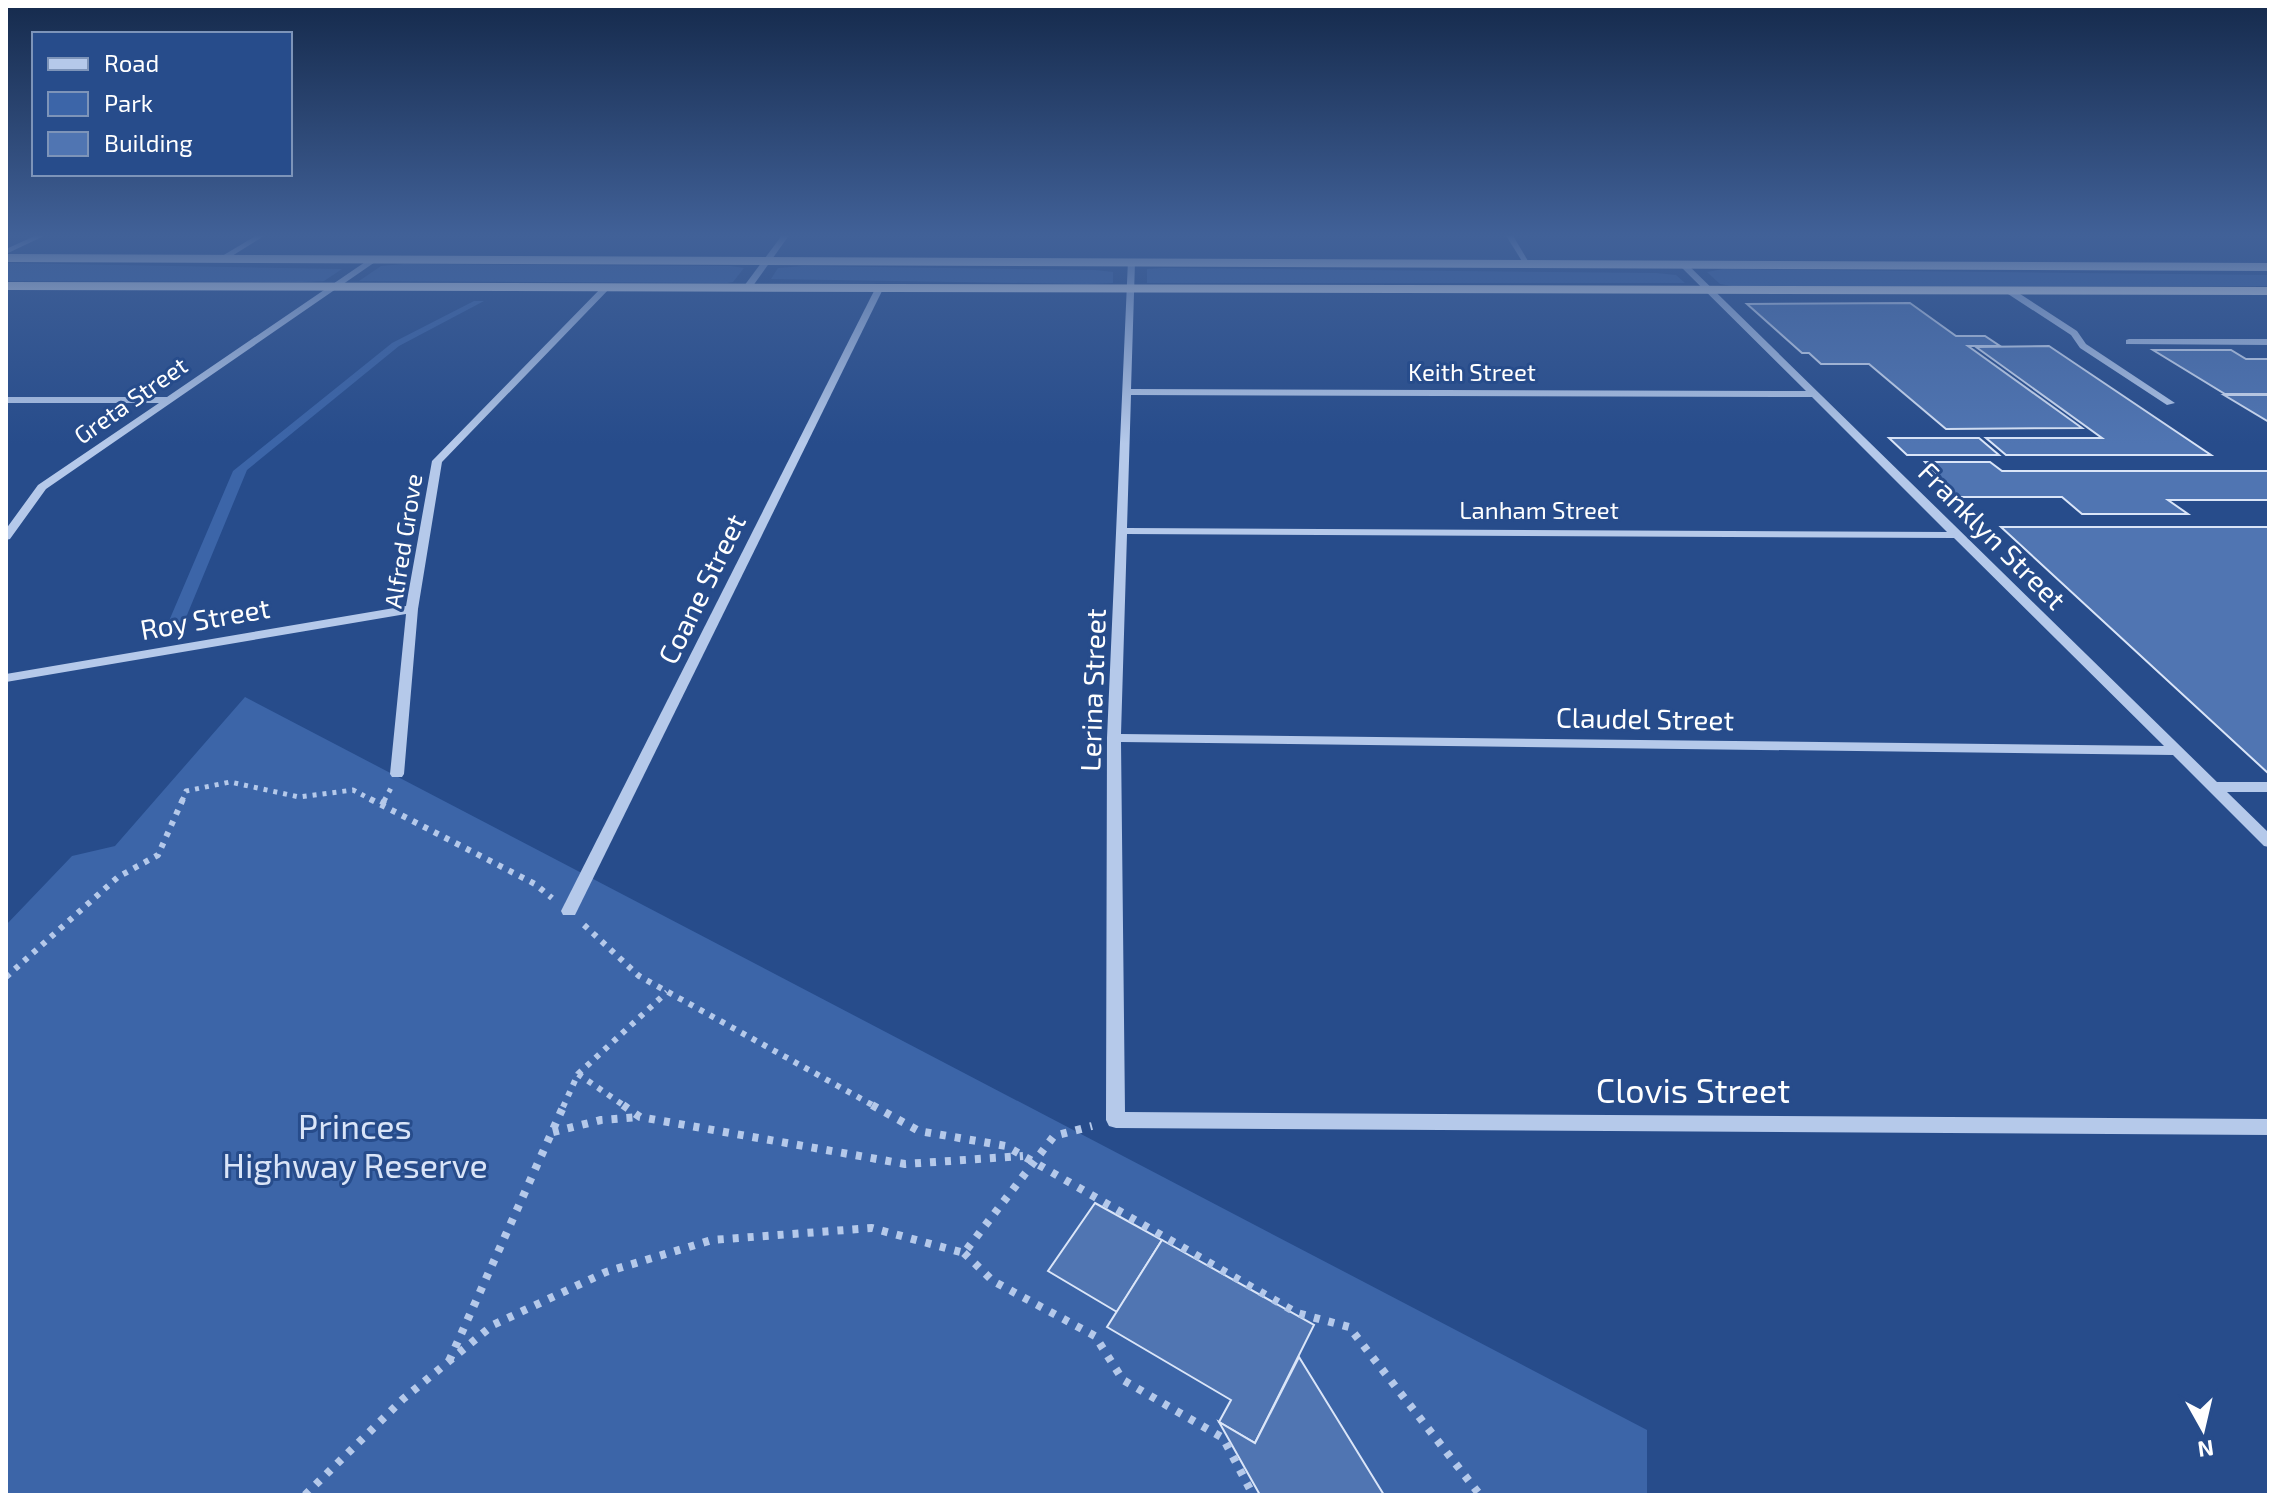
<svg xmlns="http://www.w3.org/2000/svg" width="2275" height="1501" font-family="'Exo 2',sans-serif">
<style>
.green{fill:#3c65a8}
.building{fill:#5075b2;stroke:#dae5f8;stroke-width:2}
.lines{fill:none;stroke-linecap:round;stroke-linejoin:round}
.path-far2{stroke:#b5c9ea;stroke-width:5;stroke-dasharray:4 6;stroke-linecap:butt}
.path-far1{stroke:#b5c9ea;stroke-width:6;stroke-dasharray:5 7;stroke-linecap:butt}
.path{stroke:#b5c9ea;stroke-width:8;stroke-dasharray:6 9;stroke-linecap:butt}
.minor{fill:#b5c9ea;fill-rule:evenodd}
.highway{fill:#fff;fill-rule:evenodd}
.labels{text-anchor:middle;stroke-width:6;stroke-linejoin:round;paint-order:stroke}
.far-street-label{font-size:24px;fill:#fff;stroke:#274c8b}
.street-label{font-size:28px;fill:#fff;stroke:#274c8b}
.near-street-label{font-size:34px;fill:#fff;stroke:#274c8b}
.near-park-label{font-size:34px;fill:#dae5f8;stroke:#274c8b}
</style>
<rect width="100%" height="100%" fill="#274c8b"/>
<g class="green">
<path d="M6,263L342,269L324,281L302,282L6,281Z"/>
<path d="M403,264L730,266L744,268L733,282L727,283L359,281L381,266Z"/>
<path d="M803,266L1095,270L1113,272V283L1088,284L771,279L778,268Z"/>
<path d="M1164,268L1656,273L1676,275L1685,283H1147V269Z"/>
<path d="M1723,269L2269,275V286H1732L1720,284L1707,272Z"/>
<path d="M474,301H484L399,346L247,470L180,632L163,635L233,471L392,343Z"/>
<path d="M245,697L1647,1430V1495H6V925L72,856L115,846Z"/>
</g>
<g class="building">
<path d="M1910,303L1956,336H1985L2000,346H1968L2082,428L1946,429L1869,364H1821L1809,353H1802L1747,304Z"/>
<path d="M2049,346L2211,455H2006L1986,438H2102L1976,347Z"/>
<path d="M2153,350H2231L2246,359H2269V394H2225Z"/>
<path d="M2224,395H2269V422Z"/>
<path d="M1889,438H1979L1999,455H1907Z"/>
<path d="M1925,462H1990L2002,471H2269V500H2168L2188,514H2082L2062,497H1957Z"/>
<path d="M2001,527H2269V774Z"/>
<path d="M1095,1203L1162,1240L1117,1312L1048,1271Z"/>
<path d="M1162,1240L1314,1325L1255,1443L1219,1422L1231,1400L1107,1327Z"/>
<path d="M1299,1357L1384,1495H1260L1219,1422L1255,1443Z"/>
</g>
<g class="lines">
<g class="path-far2">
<path d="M182,801L186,791L230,782L299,797L353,790L374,801"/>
<path d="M384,801L391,788"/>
</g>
<g class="path-far1">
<path d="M370,799L535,884L552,898"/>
<path d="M382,805L385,799"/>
<path d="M584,925L639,976L876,1107"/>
<path d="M6,977L118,877L158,855L183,799"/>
<path d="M578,1074L626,1107"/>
<path d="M563,1107L578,1074L667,992"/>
</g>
<g class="path">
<path d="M623,1105L640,1117L905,1164L1023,1156"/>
<path d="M872,1105L919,1131L1006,1146L1297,1313L1349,1327L1480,1495"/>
<path d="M553,1132L601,1120L639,1117"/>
<path d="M964,1253L993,1281L1095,1336L1123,1380L1223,1438L1253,1495"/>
<path d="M449,1361L564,1105"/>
<path d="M305,1495L403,1399L493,1325L606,1272L712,1240L872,1228L964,1253L1054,1136L1092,1126"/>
</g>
<g class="minor">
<path d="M39,234H48L6,254V249Z"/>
<path d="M259,234H267L224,261L217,259Z"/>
<path d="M783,234H790L750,290H744V286Z"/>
<path d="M1505,234H1512L1531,266H1525Z"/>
<path d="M371,258L378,260L46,489L10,539L6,540V529L38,485L159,403H6V397H167Z"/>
<path d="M1128,260L1135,262L1131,389L1806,391L1678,264L1685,262L2217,782H2269V792H2227L2269,833V847L2264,846L2173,755L1121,742L1125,1112L2269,1119V1135L1116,1128L1109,1126L1106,1120L1107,738ZM1131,395L1812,397L1947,532L1127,528ZM1127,534L1954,538L2164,746L1121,734Z"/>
<path d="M604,285L611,287L442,462L418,609L404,774L402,777H392L390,774L406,614L6,682V674L406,606L432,461Z"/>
<path d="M879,287L883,289L577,911L575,915H563L561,911L875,289Z"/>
<path d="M2008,290H2014L2077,331L2086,344L2175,403L2167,405L2080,348L2071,335L2008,294Z"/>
<path d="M2129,339H2269V345L2126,344V340Z"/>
</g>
<g class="highway">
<path d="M6,254L2269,263V271L6,262Z"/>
<path d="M6,282L2269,287V295L6,290Z"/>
</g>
</g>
<linearGradient id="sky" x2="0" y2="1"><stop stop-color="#152a4c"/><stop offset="0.53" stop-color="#416198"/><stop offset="1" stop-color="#416198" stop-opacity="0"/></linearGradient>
<rect width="2275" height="444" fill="url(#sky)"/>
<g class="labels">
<g class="far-street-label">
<text x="1472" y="381">Keith Street</text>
<text transform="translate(131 401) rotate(-35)" y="8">Greta Street</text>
<text x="1539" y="519">Lanham Street</text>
<text transform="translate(404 541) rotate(-81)" y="8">Alfred Grove</text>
</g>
<g class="street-label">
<text transform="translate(1992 536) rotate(45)" y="10">Franklyn Street</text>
<text transform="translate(702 589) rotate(-64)" y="10">Coane Street</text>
<text transform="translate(205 619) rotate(-10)" y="10">Roy Street</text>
<text transform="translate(1093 690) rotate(-88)" y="10">Lerina Street</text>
<text transform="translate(1645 719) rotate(1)" y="10">Claudel Street</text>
</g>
<g class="near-street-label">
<text x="1693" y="1103">Clovis Street</text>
</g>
<g class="near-park-label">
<text x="355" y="1139">Princes<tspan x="355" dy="39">Highway Reserve</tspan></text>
</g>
</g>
<rect width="2275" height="1501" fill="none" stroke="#ffffff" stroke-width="16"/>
<rect x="32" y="32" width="260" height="144" fill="#274c8b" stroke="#7d94b9" stroke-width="2"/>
<rect x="48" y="58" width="40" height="12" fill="#b5c9ea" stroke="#7d94b9" stroke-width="2"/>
<text x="104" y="72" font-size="24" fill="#ffffff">Road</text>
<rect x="48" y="92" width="40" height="24" fill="#3c65a8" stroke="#7d94b9" stroke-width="2"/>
<text x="104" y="112" font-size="24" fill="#ffffff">Park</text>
<rect x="48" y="132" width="40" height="24" fill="#5075b2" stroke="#7d94b9" stroke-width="2"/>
<text x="104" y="152" font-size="24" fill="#ffffff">Building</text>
<g transform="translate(2203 1429) rotate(172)" stroke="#274c8b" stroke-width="6" paint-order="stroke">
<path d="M0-6L14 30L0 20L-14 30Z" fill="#ffffff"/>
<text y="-12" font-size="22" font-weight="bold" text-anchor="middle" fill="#ffffff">N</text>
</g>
</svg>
